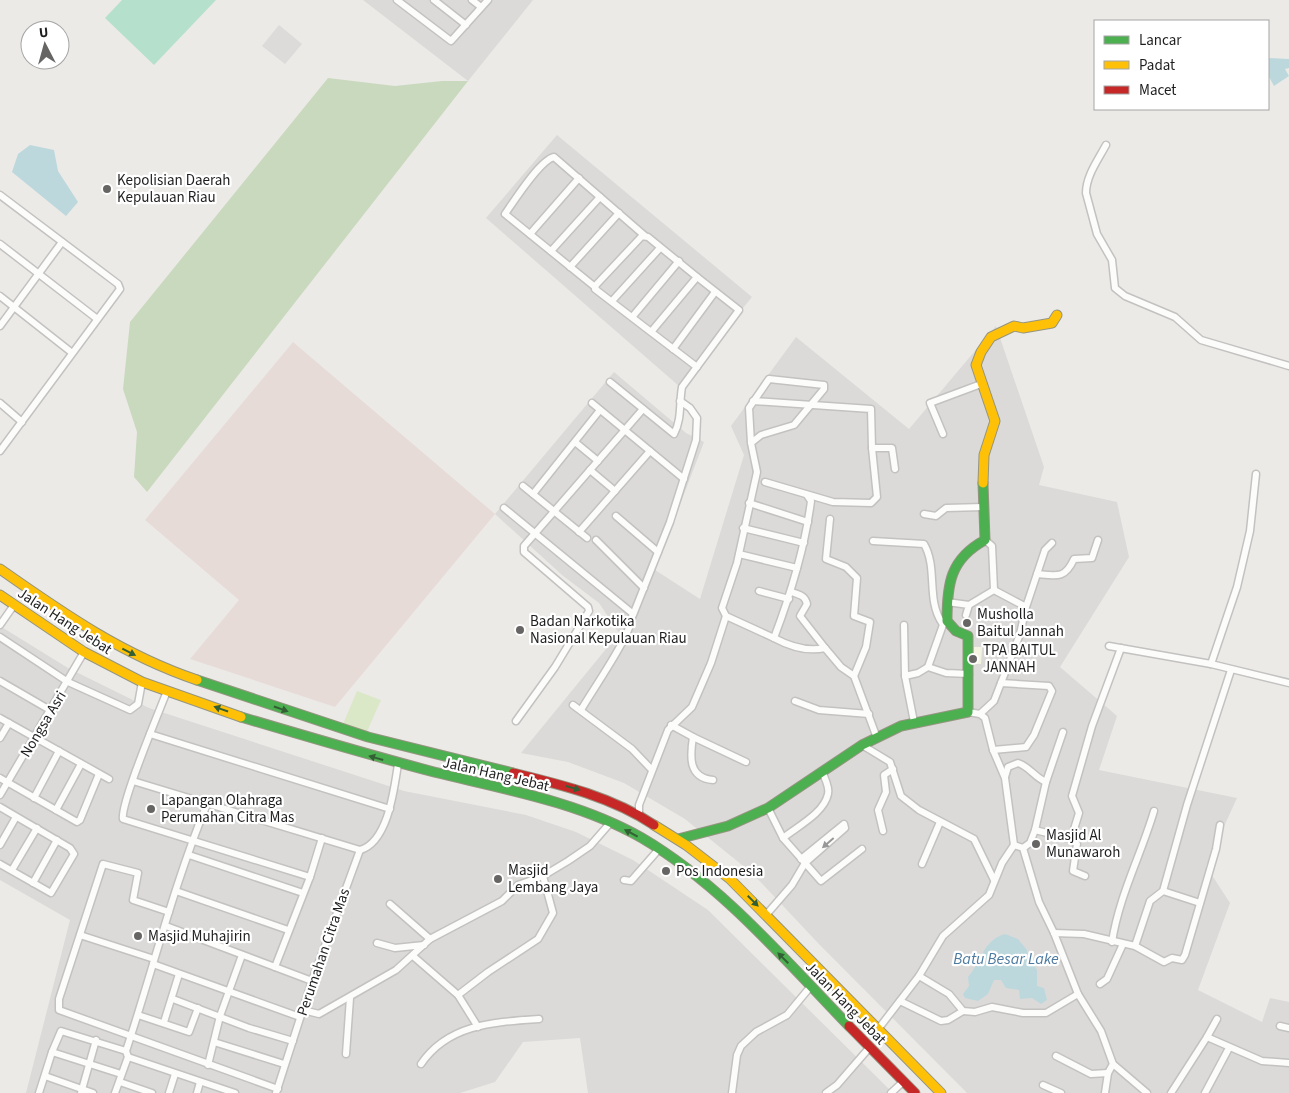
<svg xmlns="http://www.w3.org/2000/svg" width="1289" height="1093" font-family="'Source Sans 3',sans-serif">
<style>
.residential{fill:#dbdad8}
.education{fill:#f5f4e3}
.military{fill:#e6dbd7}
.grass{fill:#dae8c8}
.forest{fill:#c9d9be}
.pitch{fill:#b5e1cc}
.parking{fill:#dcdbda}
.water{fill:#bcd8dd}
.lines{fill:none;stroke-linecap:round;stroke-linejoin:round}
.street-casing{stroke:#c3c2c1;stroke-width:9}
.fast-casing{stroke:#959580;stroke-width:11}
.slow-casing{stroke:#959580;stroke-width:11}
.jam-casing{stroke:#959580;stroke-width:11}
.street{stroke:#fcfcfb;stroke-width:6}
.fast{stroke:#4caf50;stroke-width:9}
.slow{stroke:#ffc107;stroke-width:9}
.jam{stroke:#c62828;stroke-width:9}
.oneway{fill:#335f34}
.oneway2{fill:#989898}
.poi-dot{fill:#666564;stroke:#fff;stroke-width:2}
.labels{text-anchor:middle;stroke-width:4.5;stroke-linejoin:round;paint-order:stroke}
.poi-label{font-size:15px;fill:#1e1e1e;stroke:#fff;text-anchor:start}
.street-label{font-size:15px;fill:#1e1e1e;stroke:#fff}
.water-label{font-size:16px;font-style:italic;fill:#4d7aa0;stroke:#fff}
</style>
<rect width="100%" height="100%" fill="#eceae7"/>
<g class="residential">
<path d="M363,0H533L468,81Z"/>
<path d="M557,135L752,297L679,386L486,218Z"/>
<path d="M996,326L1044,467L1039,485L1117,502L1129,557L1060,667L1117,716L1099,770L1237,798L1206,866L1230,903L1198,990L1262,1022L1270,998L1289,1002V1093H967L817,942L752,873L685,819L624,783L568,762L521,753L619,633L599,603L562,575L495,514L614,372L686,433L704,442L655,570L700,599L744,455L731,426L796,337L909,429Z"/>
<path d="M0,626L68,668L149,708L404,791L526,815L576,832L633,860L708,910L893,1093H588L580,1038L523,1042L495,1082L460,1093H26L70,920L0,880Z"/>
</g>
<path class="education" d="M974,647H982L981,664H964L965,654H974Z"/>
<path class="military" d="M293,342L495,514L335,707L190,659L239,600L145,520Z"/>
<path class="grass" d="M357,691L381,700L366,734L343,724Z"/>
<path class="forest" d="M328,78L395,86L442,81H468L147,492L134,477L137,432L123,389L130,322Z"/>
<path class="pitch" d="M122,0H216L154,65L105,18Z"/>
<path class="parking" d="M279,25L302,44L285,64L262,46Z"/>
<g class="water">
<path d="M1268,58L1289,59V68L1285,69L1289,76L1274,86L1268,75Z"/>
<path d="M30,145L54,150L58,171L78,202L66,216L12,172L18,154Z"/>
<path d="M1005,934L1018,939L1027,950L1028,957L1037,970V986L1044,988L1047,1000L1041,1004L1032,998L1020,999L1019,990L1006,988L1001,980H994L988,994L978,1001L965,998L963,994L969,986L968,977C982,961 983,940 1005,934Z"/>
</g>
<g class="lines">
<g class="street-casing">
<g id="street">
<path d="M397,0L451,41L488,0"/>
<path d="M434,0L466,25"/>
<path d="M472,0L481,7"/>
<path d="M1106,145C1098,160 1086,176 1086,193L1097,234L1112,260L1115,288L1125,296L1175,317L1201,340L1289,366"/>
<path d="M0,195L118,284L120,289L0,451"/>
<path d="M530,234L579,178"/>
<path d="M0,244L96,318"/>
<path d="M551,251L600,197"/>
<path d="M570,267L619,213"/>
<path d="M595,287L505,214C514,201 540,160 554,157L645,236"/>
<path d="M0,296L71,352"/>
<path d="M612,301L660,248"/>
<path d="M633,316L679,261"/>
<path d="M0,326L62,242"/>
<path d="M651,332L595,289L596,285L642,236L648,237L697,277L651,332L697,367"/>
<path d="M673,349L715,292"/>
<path d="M610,382L674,434C682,419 679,404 682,387L739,310L697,277"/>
<path d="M753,401L871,409L872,448L877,497L871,503L833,502L765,482"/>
<path d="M0,403L22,422"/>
<path d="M592,403L684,479"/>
<path d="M943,434L930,403L981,384"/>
<path d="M575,442L598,461"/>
<path d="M751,443L761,435L794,425L824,389V385L769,379L749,408L751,443L757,472L737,563L722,608L726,616L774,638C791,593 805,548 811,501L807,495"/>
<path d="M872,448H892L895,469"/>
<path d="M590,470L615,491"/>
<path d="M523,486L587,538"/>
<path d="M533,494L600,410"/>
<path d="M749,503L808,522"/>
<path d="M504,508L632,613C636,629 591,692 581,710"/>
<path d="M924,514L936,516L946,508L983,507"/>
<path d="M616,516L658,552"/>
<path d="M830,519L826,559L846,567L857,578L854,616L870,622L866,647L854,676"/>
<path d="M743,528L804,543"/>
<path d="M579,532L650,451"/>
<path d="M596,540L644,588"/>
<path d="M985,540L992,546L994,590"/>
<path d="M873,541L924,544C938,568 926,599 942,623"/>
<path d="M739,554L797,568"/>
<path d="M1037,574C1057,576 1065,579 1074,559L1092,558L1098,540"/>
<path d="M759,591L789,599"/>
<path d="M792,592C799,595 805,595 807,604L800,616L825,648"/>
<path d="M947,602L969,605L966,615"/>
<path d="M969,605L994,590L1026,607"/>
<path d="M633,615L670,522L696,440L697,418L690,408L680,401"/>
<path d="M0,625L14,605"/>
<path d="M904,625L905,676"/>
<path d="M0,637L68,682L130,710L138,704L142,682"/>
<path d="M774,638C789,646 808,652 825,648L841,667L854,676L877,738"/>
<path d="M1109,646L1211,664L1289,683"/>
<path d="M1211,664L1237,587L1250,531L1256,474"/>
<path d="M928,667L944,622"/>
<path d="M0,681L50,710"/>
<path d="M167,691C159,712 120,804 123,819L310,877"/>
<path d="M795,701L819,710L869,714"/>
<path d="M573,705L632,749L652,770"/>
<path d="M968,712L980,714L985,718L993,750L1005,778L1014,845"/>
<path d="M980,714L994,701L1020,634L1026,607L1045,550L1052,543"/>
<path d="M0,718L109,779"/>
<path d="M516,721L555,667L589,611L588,607L524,552V546L643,409"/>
<path d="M914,722L905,676L918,673L928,667L946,673L969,674"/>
<path d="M671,725L693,737L746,762"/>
<path d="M150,734L390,809"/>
<path d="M693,737C690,756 688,778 713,780"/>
<path d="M0,738L9,723"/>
<path d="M862,745L890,762L901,796L919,810L974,839L994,880"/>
<path d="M993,750L1026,747L1034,735L1052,691L1049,686L1001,683"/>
<path d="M1005,777L1008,767L1018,763C1030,767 1034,777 1046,782"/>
<path d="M0,778L77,822L80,820L99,774"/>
<path d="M133,781L360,850"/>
<path d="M0,795L84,652"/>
<path d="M34,798L59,751"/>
<path d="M0,807L70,848L74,854L51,893L0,864"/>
<path d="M768,808L783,838L821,881L862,849"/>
<path d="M56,810L81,764"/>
<path d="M639,815V805L668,730L692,707L711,663L726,616"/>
<path d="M1035,830L1046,782L1063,732"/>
<path d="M883,831L878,810L886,792L884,775L893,769"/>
<path d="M783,838C798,826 824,813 828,794C830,787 824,777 822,771"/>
<path d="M1071,839L1077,844L1073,871L1085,876"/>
<path d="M0,845L16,817"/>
<path d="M1023,848L1030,843L1035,830L1071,839L1079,813L1072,796L1092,726L1121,648"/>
<path d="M360,850C388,842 394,790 398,764"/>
<path d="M189,855L303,893"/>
<path d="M922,864L940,822"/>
<path d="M12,870L37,828"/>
<path d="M624,880L631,881L659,849"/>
<path d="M33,883L57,840"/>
<path d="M176,891L288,930"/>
<path d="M1163,891L1200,903"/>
<path d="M390,904L430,939"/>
<path d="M169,912L133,900L138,873L103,864L59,999V1010L278,1089"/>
<path d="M766,915L792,885L805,863L845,828L844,824L801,859"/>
<path d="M166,926L312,981"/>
<path d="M1054,933L1084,934L1135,946L1164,962L1172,958L1182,960L1185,955L1216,849L1220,825"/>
<path d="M80,935L154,959"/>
<path d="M1112,942C1119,896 1141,855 1154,811"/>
<path d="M377,943L395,948L424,945"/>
<path d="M1135,946L1150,901L1163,891L1187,805L1231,670"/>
<path d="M413,956L458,995L478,1027"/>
<path d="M153,964L300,1017"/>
<path d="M275,967L310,877L322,838"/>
<path d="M919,976L949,994L963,1011L975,1012L992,1007L1023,1013H1046L1078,994"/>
<path d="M1100,984L1107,979L1123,944"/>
<path d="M458,995L488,972L538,939L553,913L543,876"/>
<path d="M173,999L249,1028L293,1041"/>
<path d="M900,1001L941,1021L948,1020L963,1011"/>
<path d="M303,1010L319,1014L396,970L430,939L502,901L518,885L543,876L568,861L590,846L611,822"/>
<path d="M138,1015L189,1032L198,1008"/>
<path d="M164,1022L179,974"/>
<path d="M1280,1026L1289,1028"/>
<path d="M879,1028L919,976L943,936L989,895L1002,863L1014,845L1023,848L1039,902L1054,933L1078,994L1101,1031L1113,1064L1108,1073L1105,1093"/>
<path d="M1207,1037L1217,1019"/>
<path d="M214,1042L284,1064"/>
<path d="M52,1052L121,1074"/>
<path d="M346,1054L350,998"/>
<path d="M1056,1056L1091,1074L1108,1073"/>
<path d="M128,1057L126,1051C153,969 174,884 207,804"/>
<path d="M128,1057L235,1093"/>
<path d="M421,1064C448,1024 494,1022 539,1019"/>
<path d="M1113,1064L1147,1093"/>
<path d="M208,1065L220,1016L242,955"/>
<path d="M45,1076L93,1093"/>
<path d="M120,1082L152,1093"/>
<path d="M1043,1085L1061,1093"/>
<path d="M39,1093L52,1052L61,1031L126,1051"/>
<path d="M81,1093L96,1040"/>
<path d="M115,1093L128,1057"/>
<path d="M169,1093L175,1074"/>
<path d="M197,1093L200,1082"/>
<path d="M276,1093L312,981L360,850"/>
<path d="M732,1093L737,1055L741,1046L756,1032L787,1015L811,986"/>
<path d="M826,1093L837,1085L870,1047"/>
<path d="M891,1093L904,1081"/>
<path d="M1171,1093L1207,1037L1262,1061L1289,1063"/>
<path d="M1205,1093L1229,1048"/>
</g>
</g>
<g class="fast-casing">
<g id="fast">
<path d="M197,680L368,737L513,773"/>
<path d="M241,717C305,736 369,755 434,772C504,789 579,802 642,838C722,885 785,960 849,1026"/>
<path d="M678,839L728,826L768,808L862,745L901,726L968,712V636L956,631L947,621C947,584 950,559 985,540L983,483"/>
</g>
</g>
<g class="slow-casing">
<g id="slow">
<path d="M983,483L984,455L995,421L976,365L981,352L991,337L1014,326L1023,328L1052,323L1057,315"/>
<path d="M0,569C64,614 123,655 197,680"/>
<path d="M0,595L84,652L142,682L241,717"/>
<path d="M654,825L686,845L730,879L941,1093"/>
</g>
</g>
<g class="jam-casing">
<g id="jam">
<path d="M513,773C562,785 612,797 654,825"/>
<path d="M849,1026L915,1093"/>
</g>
</g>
<use href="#street" class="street"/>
<use href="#fast" class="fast"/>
<use href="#slow" class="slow"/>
<use href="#jam" class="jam"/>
</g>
<defs><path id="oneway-solid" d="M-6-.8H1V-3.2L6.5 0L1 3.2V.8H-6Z" transform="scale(1.25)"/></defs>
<g class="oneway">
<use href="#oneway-solid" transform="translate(129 652) rotate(27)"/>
<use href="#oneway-solid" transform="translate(221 709) rotate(-161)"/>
<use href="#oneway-solid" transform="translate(281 709) rotate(19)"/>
<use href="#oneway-solid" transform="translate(376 758) rotate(-164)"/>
<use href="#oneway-solid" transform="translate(573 788) rotate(16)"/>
<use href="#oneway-solid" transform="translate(631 833) rotate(-152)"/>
<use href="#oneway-solid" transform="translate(753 901) rotate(45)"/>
<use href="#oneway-solid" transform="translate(783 958) rotate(-135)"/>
</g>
<use class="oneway2" href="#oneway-solid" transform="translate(828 843) rotate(139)"/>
<g class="poi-dot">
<circle cx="107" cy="189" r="5"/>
<circle cx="967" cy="623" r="5"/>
<circle cx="520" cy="630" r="5"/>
<circle cx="973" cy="659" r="5"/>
<circle cx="151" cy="809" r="5"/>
<circle cx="1036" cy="844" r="5"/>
<circle cx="666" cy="871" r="5"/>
<circle cx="498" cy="879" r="5"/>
<circle cx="138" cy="936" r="5"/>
</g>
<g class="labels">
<g class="poi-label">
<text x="117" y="185">Kepolisian Daerah<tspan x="117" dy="17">Kepulauan Riau</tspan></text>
<text x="977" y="619">Musholla<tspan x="977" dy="17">Baitul Jannah</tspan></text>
<text x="530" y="626">Badan Narkotika<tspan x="530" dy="17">Nasional Kepulauan Riau</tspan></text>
<text x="983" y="655">TPA BAITUL<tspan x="983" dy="17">JANNAH</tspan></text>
<text x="161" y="805">Lapangan Olahraga<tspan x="161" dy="17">Perumahan Citra Mas</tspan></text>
<text x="1046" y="840">Masjid Al<tspan x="1046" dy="17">Munawaroh</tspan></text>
<text x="508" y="875">Masjid<tspan x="508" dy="17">Lembang Jaya</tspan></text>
<text x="676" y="876">Pos Indonesia</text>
<text x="148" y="941">Masjid Muhajirin</text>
</g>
<g class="street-label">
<text transform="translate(65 621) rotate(33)" y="5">Jalan Hang Jebat</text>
<text transform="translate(43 724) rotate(-59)" y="5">Nongsa Asri</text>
<text transform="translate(496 774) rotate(13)" y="5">Jalan Hang Jebat</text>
<text transform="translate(323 952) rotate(-71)" y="5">Perumahan Citra Mas</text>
<text transform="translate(846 1003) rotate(46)" y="5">Jalan Hang Jebat</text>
</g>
<g class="water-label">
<text x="1006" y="964">Batu Besar Lake</text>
</g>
</g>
<rect x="1094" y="20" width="175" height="90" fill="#ffffff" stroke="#a5a5a5"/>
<rect x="1104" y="36" width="25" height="8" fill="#4caf50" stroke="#a5a5a5"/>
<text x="1139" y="45" font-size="15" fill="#1e1e1e">Lancar</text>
<rect x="1104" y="61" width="25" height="8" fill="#ffc107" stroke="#a5a5a5"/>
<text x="1139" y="70" font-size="15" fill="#1e1e1e">Padat</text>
<rect x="1104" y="86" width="25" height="8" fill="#c62828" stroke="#a5a5a5"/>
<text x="1139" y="95" font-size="15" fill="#1e1e1e">Macet</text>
<g transform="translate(45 45) rotate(354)"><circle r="24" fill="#ffffff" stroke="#a5a5a5"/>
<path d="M0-4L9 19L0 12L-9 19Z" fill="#666564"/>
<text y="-8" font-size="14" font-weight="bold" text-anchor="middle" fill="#1e1e1e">U</text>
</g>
</svg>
